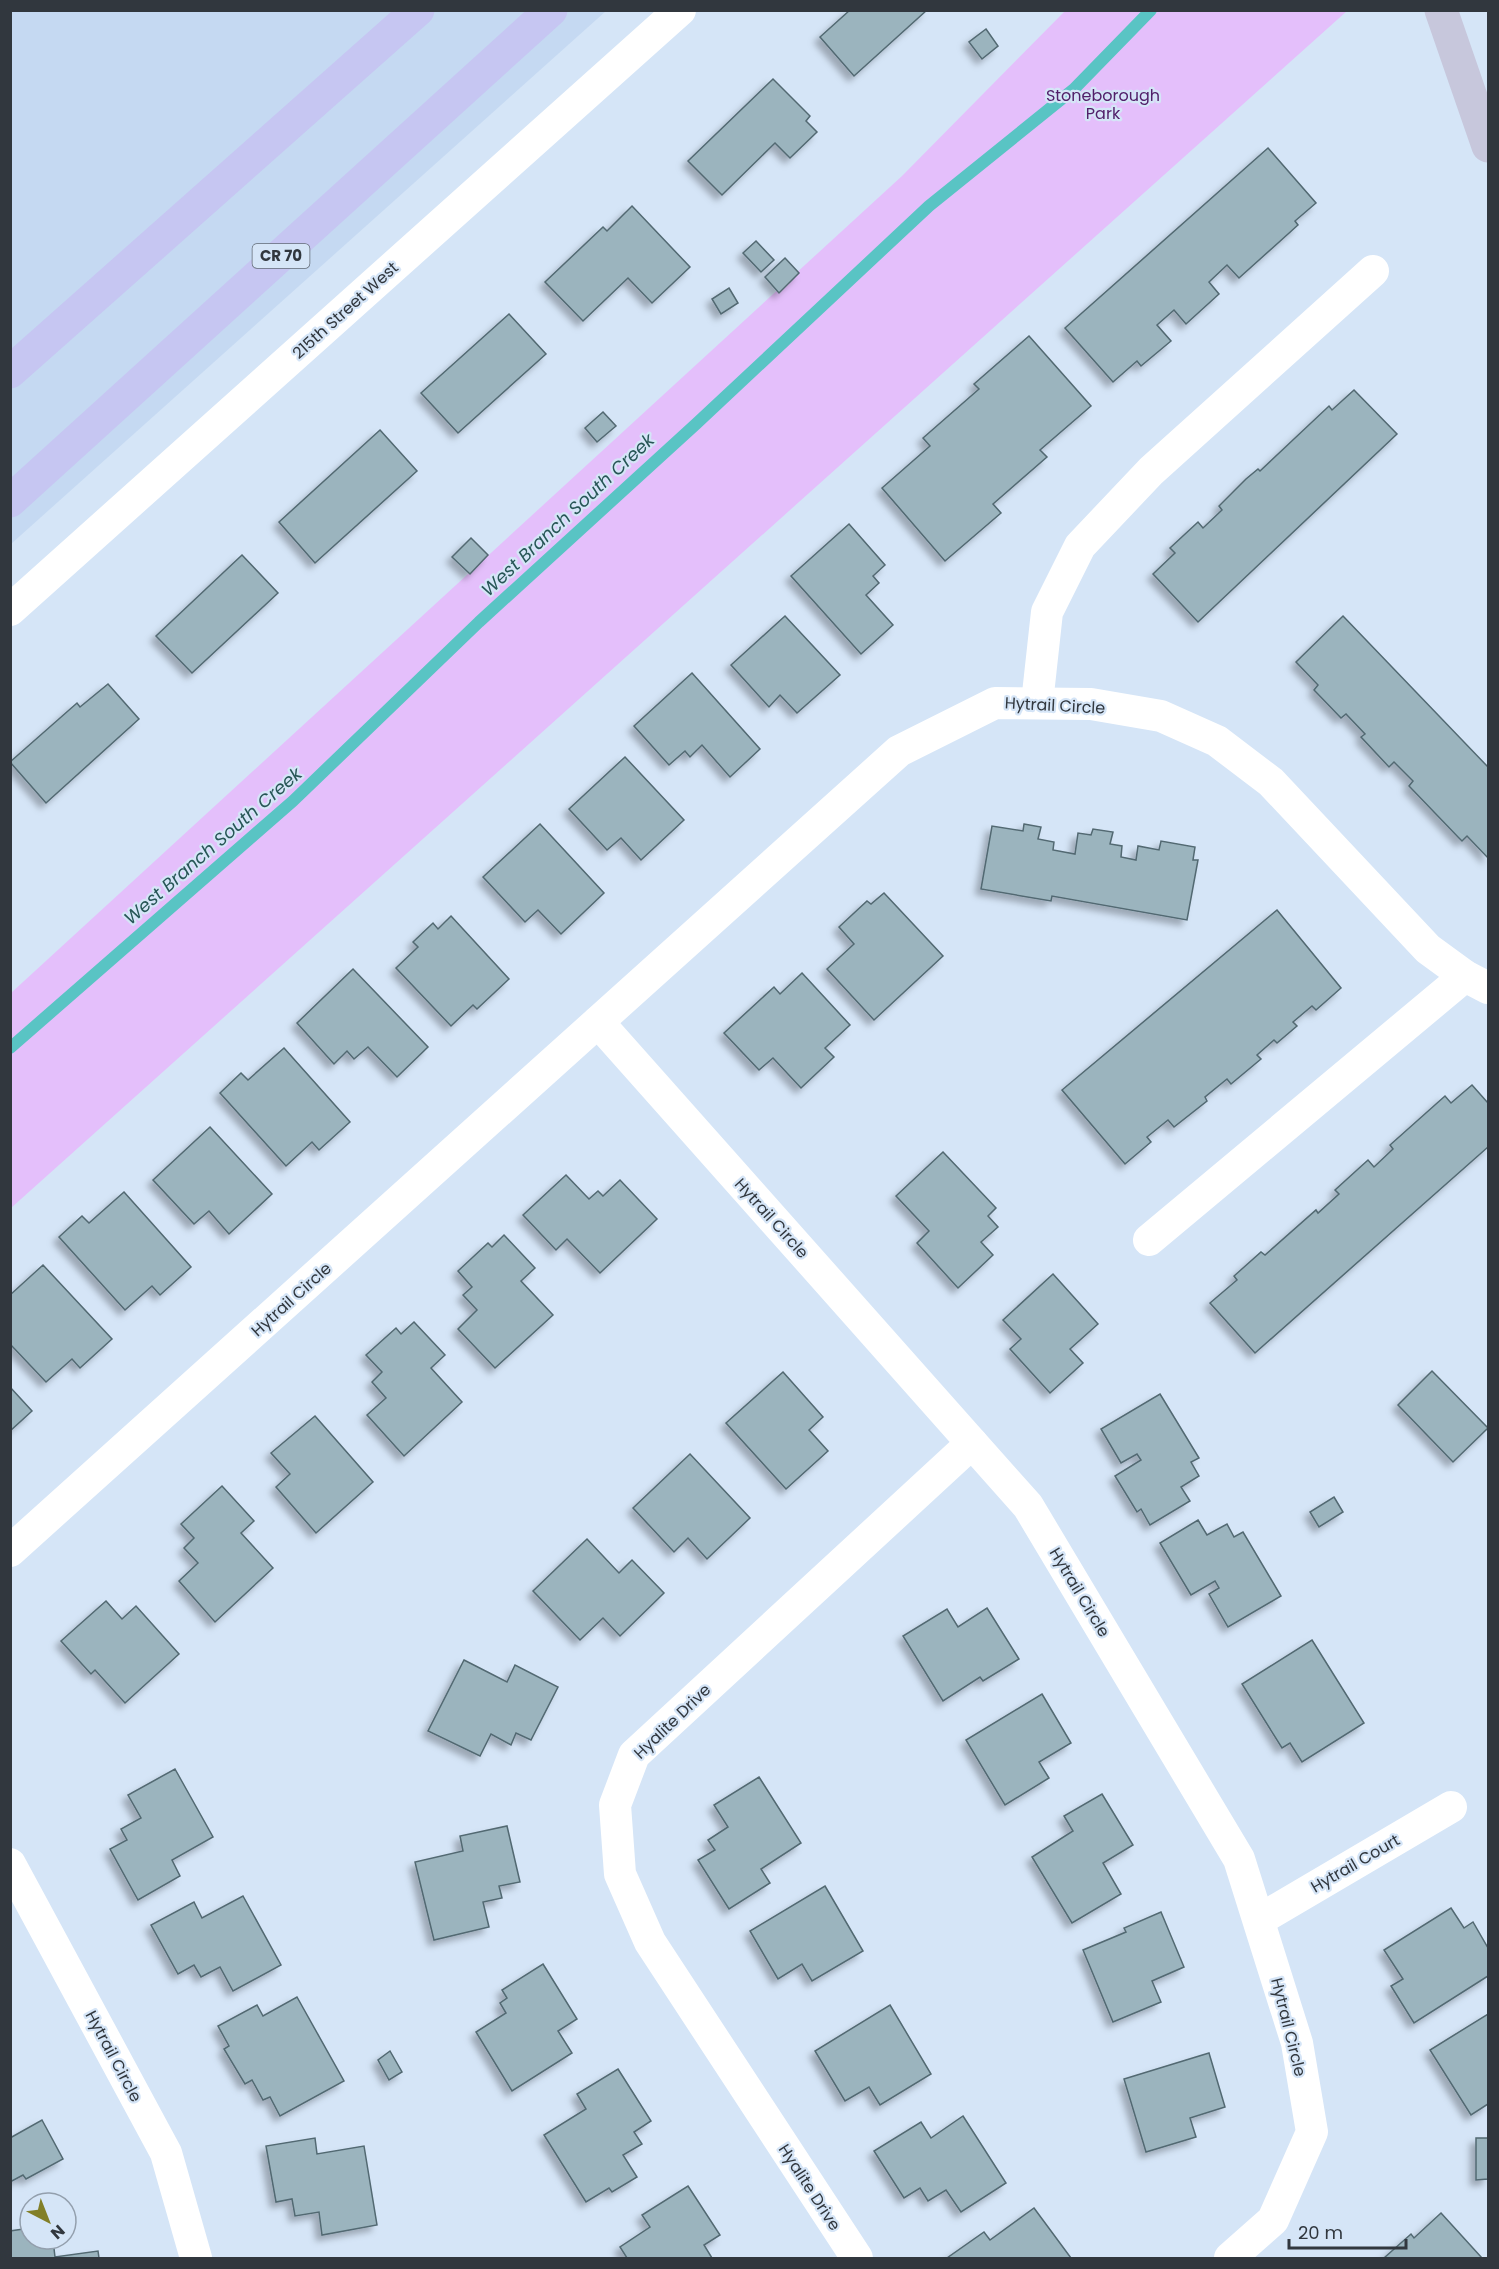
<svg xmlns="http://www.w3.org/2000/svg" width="1499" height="2269" font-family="Poppins,sans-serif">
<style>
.built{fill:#c5d9f2}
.green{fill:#e4bffb}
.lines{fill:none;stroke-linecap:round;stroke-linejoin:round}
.stream{stroke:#59c4c4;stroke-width:12}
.building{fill:#9bb4be;stroke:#526972;stroke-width:1.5;filter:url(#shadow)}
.minor{stroke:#fff;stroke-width:32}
.secondary{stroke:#c7c7dc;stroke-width:33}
.primary{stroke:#c6c6f2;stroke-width:33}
.labels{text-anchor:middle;stroke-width:4.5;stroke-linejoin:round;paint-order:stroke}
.shield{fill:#d5e5f7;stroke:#626b76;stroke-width:1.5}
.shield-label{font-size:15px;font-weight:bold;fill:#31373e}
.park-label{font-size:16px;fill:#52206a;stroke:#d5e5f7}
.street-label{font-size:16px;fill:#31373e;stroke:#d5e5f7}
.water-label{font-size:18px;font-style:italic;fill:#275656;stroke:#d5e5f7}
</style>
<defs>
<filter id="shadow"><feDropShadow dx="-5.5" dy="5.5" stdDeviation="3" flood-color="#0004"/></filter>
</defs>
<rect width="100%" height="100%" fill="#d5e5f7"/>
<path class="built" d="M11,11H606L11,544Z"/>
<path class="green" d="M1065,11H1347L11,1208V993L902,176Z"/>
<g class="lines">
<path class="stream" d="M10,1048L293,801L479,622L696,424L929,206L1074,89L1151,10"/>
</g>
<g class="building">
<path d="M850,10H927L854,76L820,37Z"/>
<path d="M986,29L998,46L982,59L969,42Z"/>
<path d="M773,79L810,116L806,121L817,132L790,158L775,143L722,195L688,161Z"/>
<path d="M1268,148L1316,203L1295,221L1298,225L1239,278L1227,265L1209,282L1219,294L1186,324L1174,310L1157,325L1171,341L1141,366L1137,361L1113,382L1065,328Z"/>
<path d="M632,206L690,267L652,303L628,278L583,321L545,282L603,227L607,231Z"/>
<path d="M756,241L774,260L761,272L743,253Z"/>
<path d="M785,258L799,273L779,293L765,277Z"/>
<path d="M729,288L738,303L721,314L712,299Z"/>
<path d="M509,314L546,354L458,433L421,393Z"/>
<path d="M1029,336L1091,406L1040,450L1047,457L993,504L1001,513L945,561L882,488L930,446L923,438L979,389L974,384Z"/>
<path d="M1354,390L1397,434L1198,622L1153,574L1175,553L1170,548L1198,522L1203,528L1222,510L1219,506L1246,479L1258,469L1260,471L1329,406L1332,410Z"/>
<path d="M603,412L616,426L597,442L585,428Z"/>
<path d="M380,430L417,471L315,563L279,522Z"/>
<path d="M849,524L885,565L873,576L879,583L866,595L893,625L861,654L791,576Z"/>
<path d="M471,538L488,555L470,574L452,557Z"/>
<path d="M242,555L278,593L192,673L156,636Z"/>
<path d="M785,616L840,675L797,713L780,695L769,707L731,665Z"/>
<path d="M1343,616L1488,767V858L1467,836L1462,841L1458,837L1409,786L1413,781L1394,762L1389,767L1361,737L1365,734L1346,714L1341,718L1314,690L1318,685L1296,662Z"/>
<path d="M692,673L760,749L730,777L702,745L690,757L685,751L669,765L634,726Z"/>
<path d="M108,684L139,719L46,803L10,762L77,703L80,707Z"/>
<path d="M625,757L684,820L641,860L621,838L607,850L569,809Z"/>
<path d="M540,824L604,893L561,934L538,910L525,922L483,877Z"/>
<path d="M1024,824L1041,827L1038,839L1054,842L1053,850L1075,854L1078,833L1091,835L1093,829L1113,832L1110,844L1122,846L1121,857L1136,860L1138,846L1159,850L1161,841L1195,847L1193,860H1198L1187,920L1052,896L1051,901L981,889L992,826L1023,831Z"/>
<path d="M884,893L943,956L874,1020L827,969L854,944L839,927L867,901L871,904Z"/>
<path d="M1277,910L1341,988L1316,1010L1312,1006L1293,1022L1297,1026L1277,1043L1274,1040L1257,1055L1261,1059L1231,1084L1227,1079L1205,1097L1207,1101L1174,1127L1168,1120L1147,1137L1151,1142L1125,1164L1062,1090Z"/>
<path d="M451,916L509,979L477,1009L473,1005L451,1026L396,968L418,947L413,942L433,923L438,929Z"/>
<path d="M353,969L428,1047L397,1077L368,1047L354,1059L347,1051L334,1064L297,1023Z"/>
<path d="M802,973L850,1025L825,1048L834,1057L801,1088L773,1058L759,1070L724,1033L774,987L780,994Z"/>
<path d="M284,1048L350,1122L319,1150L312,1142L286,1166L220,1093L241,1073L248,1080Z"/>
<path d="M1472,1085L1488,1103V1147L1255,1353L1210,1303L1237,1280L1234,1276L1261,1252L1265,1255L1316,1210L1318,1213L1339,1194L1335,1190L1368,1160L1374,1167L1393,1149L1390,1145L1445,1096L1451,1103Z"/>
<path d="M210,1127L272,1194L229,1234L209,1211L194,1224L153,1180Z"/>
<path d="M943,1152L996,1208L988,1216L998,1227L981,1242L993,1255L958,1288L917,1243L929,1231L896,1196Z"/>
<path d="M566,1175L589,1199L598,1191L603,1196L620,1180L657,1219L600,1273L567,1239L556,1250L523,1215Z"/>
<path d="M124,1192L191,1267L160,1295L152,1286L125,1310L59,1237L82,1216L89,1223Z"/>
<path d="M504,1235L535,1268L521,1281L553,1315L495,1368L458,1329L477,1310L463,1295L472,1287L458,1271L488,1243L492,1247Z"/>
<path d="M43,1265L112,1339L80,1368L72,1359L46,1382L10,1344V1295Z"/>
<path d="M1053,1274L1098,1324L1070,1349L1083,1363L1050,1393L1010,1349L1021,1339L1003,1320Z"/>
<path d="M414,1322L445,1355L431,1368L462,1402L404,1456L367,1415L386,1398L372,1382L382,1372L366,1355L396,1328L401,1334Z"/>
<path d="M1432,1371L1488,1428L1453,1462L1398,1405Z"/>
<path d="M783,1372L823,1417L809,1430L828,1451L786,1489L726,1423Z"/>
<path d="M10,1387L32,1411L10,1431Z"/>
<path d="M1160,1394L1199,1458L1191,1462L1199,1476L1181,1487L1190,1501L1150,1525L1141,1509L1137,1512L1115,1476L1141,1460L1137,1454L1121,1463L1101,1429Z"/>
<path d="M315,1416L373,1482L316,1533L276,1487L290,1474L271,1453Z"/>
<path d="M690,1454L750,1518L707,1559L688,1538L674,1552L633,1508Z"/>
<path d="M222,1486L254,1521L241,1533L273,1568L215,1622L179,1581L198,1563L184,1548L194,1538L181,1524Z"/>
<path d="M1334,1497L1343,1512L1319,1527L1310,1512Z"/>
<path d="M1198,1520L1207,1535L1227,1524L1234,1537L1243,1532L1281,1596L1228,1627L1209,1594L1219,1588L1215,1581L1191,1595L1160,1543Z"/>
<path d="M587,1539L619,1573L632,1560L664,1593L620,1636L603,1618L580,1640L533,1591Z"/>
<path d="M106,1601L122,1619L136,1606L179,1654L125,1703L95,1670L91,1674L61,1641Z"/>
<path d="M987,1608L1019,1659L983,1681L980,1677L943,1701L903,1636L947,1609L958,1627Z"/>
<path d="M1312,1640L1364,1723L1302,1762L1290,1743L1282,1748L1242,1684Z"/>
<path d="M464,1660L507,1682L515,1665L558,1687L531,1740L516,1733L511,1745L491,1734L480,1756L428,1731Z"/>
<path d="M1042,1694L1071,1743L1039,1762L1049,1778L1005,1805L966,1740Z"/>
<path d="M175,1769L213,1837L172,1860L180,1876L138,1900L110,1849L127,1840L121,1829L141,1818L128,1795Z"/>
<path d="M759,1777L801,1843L761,1869L770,1883L729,1909L698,1860L715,1850L708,1840L728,1827L714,1805Z"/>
<path d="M1102,1794L1133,1845L1103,1863L1121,1894L1072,1923L1032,1857L1073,1831L1064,1816Z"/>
<path d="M507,1826L520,1882L499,1886L502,1898L483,1902L489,1927L434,1940L415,1862L463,1851L460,1836Z"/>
<path d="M825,1886L863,1951L812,1981L802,1964L778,1979L750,1931Z"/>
<path d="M243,1896L281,1965L233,1991L220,1967L201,1977L194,1965L178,1974L151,1925L194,1902L202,1918Z"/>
<path d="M1451,1908L1464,1928L1473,1922L1488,1948V1976L1414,2023L1391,1986L1403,1979L1384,1950Z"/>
<path d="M1161,1912L1184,1967L1152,1981L1161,2002L1113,2022L1083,1950L1126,1932L1124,1928Z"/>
<path d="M543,1964L577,2019L558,2031L572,2053L512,2091L476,2032L506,2013L500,2003L507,1998L502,1990Z"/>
<path d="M297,1997L344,2081L280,2116L270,2097L263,2100L252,2080L245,2084L224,2049L229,2046L218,2026L257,2005L263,2016Z"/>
<path d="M890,2005L931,2074L880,2105L869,2087L845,2101L815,2051Z"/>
<path d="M1488,2014V2104L1471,2115L1430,2050Z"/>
<path d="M390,2051L402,2072L389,2080L378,2060Z"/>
<path d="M1209,2053L1225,2107L1190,2118L1196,2137L1146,2152L1124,2079Z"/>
<path d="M618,2069L651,2121L634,2132L642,2144L623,2155L637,2177L612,2192L609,2188L586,2202L544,2135L586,2109L577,2094Z"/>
<path d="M963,2116L1006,2183L961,2212L946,2190L928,2201L920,2188L904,2198L874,2151L921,2122L931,2138Z"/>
<path d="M42,2120L63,2159L26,2179L23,2175L10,2182V2138Z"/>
<path d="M315,2138L317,2154L364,2146L377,2225L322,2235L319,2212L295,2216L292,2199L276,2202L266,2146Z"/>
<path d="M1476,2138H1488V2179L1476,2180Z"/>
<path d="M688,2186L720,2235L704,2245L712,2258H627L620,2247L650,2227L642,2215Z"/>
<path d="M1034,2208L1071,2258H947L984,2232L990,2240Z"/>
<path d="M1441,2213L1482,2258H1384L1411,2234L1414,2238Z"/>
<path d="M30,2228V2239H40L41,2242L53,2240L55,2257L98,2251L99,2258H10V2231Z"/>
</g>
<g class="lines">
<g class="minor">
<path d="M10,610L680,10"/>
<path d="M1037,703L1047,612L1080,546L1151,471L1373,271"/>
<path d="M598,1022L1028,1506L1239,1859L1297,2043L1312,2132L1273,2220L1230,2258"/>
<path d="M1149,1240L1465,976"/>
<path d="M10,1551L899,751L995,703L1091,704L1161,716L1217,741L1271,782L1428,949L1465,976L1488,988"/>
<path d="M10,1864L166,2153L196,2258"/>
<path d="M1259,1920L1451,1807"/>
<path d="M857,2258L650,1942L620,1874L615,1805L634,1755L972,1443"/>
</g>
<path class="secondary" d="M1441,10L1488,146"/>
<g class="primary">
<path d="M10,372L418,10"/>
<path d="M10,501L551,10"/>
</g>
</g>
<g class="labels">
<rect class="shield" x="252.5" y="244" width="57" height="24" rx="4.5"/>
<g class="shield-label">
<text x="281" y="261">CR 70</text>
</g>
<g class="park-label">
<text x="1103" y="101">Stoneborough<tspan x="1103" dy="18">Park</tspan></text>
</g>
<g class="street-label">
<text transform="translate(345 310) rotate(-42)" y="6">215th Street West</text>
<text transform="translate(1055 705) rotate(3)" y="6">Hytrail Circle</text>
<text transform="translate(772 1218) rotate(48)" y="6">Hytrail Circle</text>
<text transform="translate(291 1299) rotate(-42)" y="6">Hytrail Circle</text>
<text transform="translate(1080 1592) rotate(59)" y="6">Hytrail Circle</text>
<text transform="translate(672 1721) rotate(-44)" y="6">Hyalite Drive</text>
<text transform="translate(1355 1863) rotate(-30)" y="6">Hytrail Court</text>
<text transform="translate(1289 2027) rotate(76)" y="6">Hytrail Circle</text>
<text transform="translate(114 2056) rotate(62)" y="6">Hytrail Circle</text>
<text transform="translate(810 2187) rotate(57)" y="6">Hyalite Drive</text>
</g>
<g class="water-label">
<text transform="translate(568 515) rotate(-43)" y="6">West Branch South Creek</text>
<text transform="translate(213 846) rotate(-41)" y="6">West Branch South Creek</text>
</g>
</g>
<rect width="1499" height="2269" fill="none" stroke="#31373e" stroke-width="24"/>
<g transform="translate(48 2221) rotate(138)"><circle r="28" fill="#d5e5f7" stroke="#939fad" stroke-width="1.5"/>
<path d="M0-4.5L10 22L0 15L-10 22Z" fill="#827f27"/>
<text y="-9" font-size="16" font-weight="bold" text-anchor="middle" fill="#31373e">N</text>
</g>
<path d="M1289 2239v9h117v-9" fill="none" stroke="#31373e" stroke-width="3"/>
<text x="1298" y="2239" font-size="18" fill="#31373e" stroke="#d5e5f7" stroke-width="4.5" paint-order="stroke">20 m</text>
</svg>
